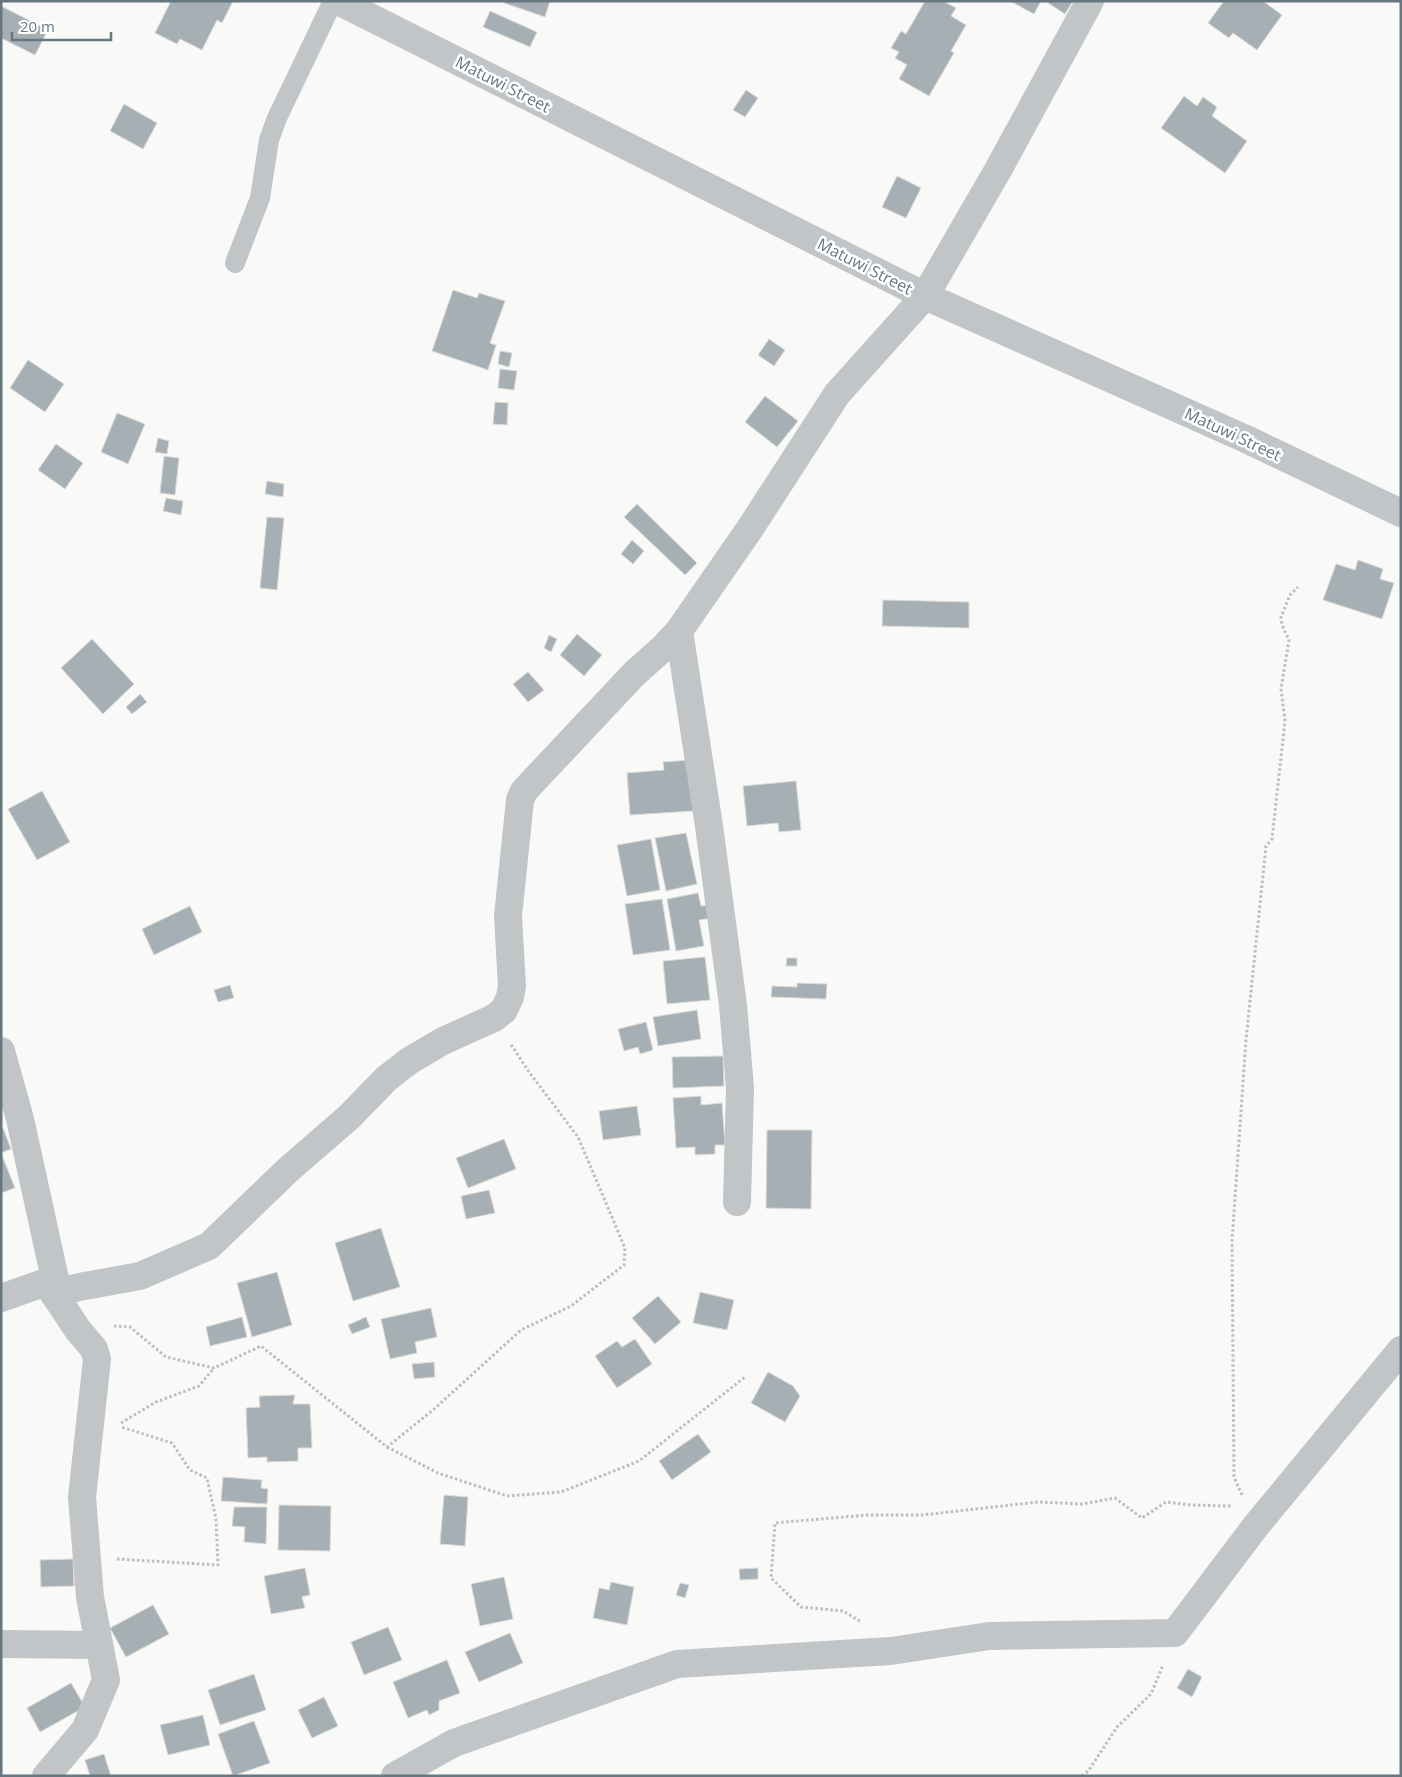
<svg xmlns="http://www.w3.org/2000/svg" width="1402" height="1777" font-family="'Open Sans',sans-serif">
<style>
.building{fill:#a6afb3;stroke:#dbdbd9}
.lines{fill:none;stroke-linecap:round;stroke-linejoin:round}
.path{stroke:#bbbec0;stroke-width:3;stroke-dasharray:2.5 2.5;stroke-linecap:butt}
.lane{stroke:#c1c5c8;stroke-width:20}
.street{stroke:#c1c5c8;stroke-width:28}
.labels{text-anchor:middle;stroke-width:5;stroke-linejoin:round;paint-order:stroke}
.street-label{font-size:16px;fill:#66777f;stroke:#fff}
</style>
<rect width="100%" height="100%" fill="#f9f9f7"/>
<g class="building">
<path d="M171,1H233L222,23L217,20L202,50L180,39L177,44L155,33Z"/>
<path d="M505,1H550L545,17L504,3Z"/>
<path d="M925,1H943L956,8L951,16L966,25L951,51L954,53L929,96L899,79L907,65L895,58L899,52L891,48L901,31L906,34Z"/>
<path d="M1010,1H1041L1034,14Z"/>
<path d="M1049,1H1073L1065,14L1048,3Z"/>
<path d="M1224,1H1263L1282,15L1257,50L1233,33L1229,38L1208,23Z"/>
<path d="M1,6L48,30L35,55L1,38Z"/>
<path d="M490,11L537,32L530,47L483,27Z"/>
<path d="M746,90L758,98L745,117L733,110Z"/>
<path d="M1184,96L1197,106L1203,97L1217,107L1212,116L1247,141L1225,173L1161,128Z"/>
<path d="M124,104L157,123L143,149L110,131Z"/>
<path d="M897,176L921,188L906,218L882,207Z"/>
<path d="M453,290L477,298L479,293L505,301L490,343L496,345L488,370L432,351Z"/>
<path d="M769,339L785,350L774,366L758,355Z"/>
<path d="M500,351L512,353L509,367L498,364Z"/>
<path d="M28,360L64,384L45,412L10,388Z"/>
<path d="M500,369L517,371L514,390L498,388Z"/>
<path d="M765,396L798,421L777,447L745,422Z"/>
<path d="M495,402L508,403L507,425L493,424Z"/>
<path d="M117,413L145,424L128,464L101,452Z"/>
<path d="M158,438L169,441L167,454L155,452Z"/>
<path d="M56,444L83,463L65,489L38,470Z"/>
<path d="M164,456L179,458L175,495L160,493Z"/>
<path d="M267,481L284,484L283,497L265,494Z"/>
<path d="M166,498L183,501L181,515L163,511Z"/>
<path d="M637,504L697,563L685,575L624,517Z"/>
<path d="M267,517L284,518L277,590L260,588Z"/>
<path d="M632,540L644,551L633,564L621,554Z"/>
<path d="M1358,560L1383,569L1380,579L1394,583L1382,619L1323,600L1336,564L1355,570Z"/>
<path d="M883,600L969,602V628L882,626Z"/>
<path d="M577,634L602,655L584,676L560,655Z"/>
<path d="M549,635L557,639L551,652L544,648Z"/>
<path d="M92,639L134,684L103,714L61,668Z"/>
<path d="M528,672L544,690L528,702L513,684Z"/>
<path d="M140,694L147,702L132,714L126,707Z"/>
<path d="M690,760L693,811L630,815L627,773L664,770L663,762Z"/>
<path d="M796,781L801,830L779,832L778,823L747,826L743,786Z"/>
<path d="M42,791L70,842L37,860L8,809Z"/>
<path d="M686,833L697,884L666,891L655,838Z"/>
<path d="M651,839L660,890L627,896L617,845Z"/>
<path d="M698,893L701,906L710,905L712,918L699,920L704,946L676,951L667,899Z"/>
<path d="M662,899L670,950L633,955L625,904Z"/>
<path d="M190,906L202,932L154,955L142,929Z"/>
<path d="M705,957L710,1000L667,1004L663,961Z"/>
<path d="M787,958H797V966H786Z"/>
<path d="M797,983L827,984L826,999L771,997L772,986L797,987Z"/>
<path d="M230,985L234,998L218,1002L214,990Z"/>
<path d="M697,1010L701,1039L658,1046L653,1017Z"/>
<path d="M646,1022L653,1050L640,1054L638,1047L624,1051L618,1029Z"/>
<path d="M723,1056L724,1086L673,1088L672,1057Z"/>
<path d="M701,1096V1105L722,1103L725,1145H715V1154L695,1155V1147L676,1148L673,1098Z"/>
<path d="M637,1106L641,1135L603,1140L599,1111Z"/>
<path d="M3,1128L11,1149L1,1153L15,1188L1,1193V1129Z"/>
<path d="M767,1130H812L811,1209L766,1208Z"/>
<path d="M504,1139L516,1169L468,1188L456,1158Z"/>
<path d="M489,1190L495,1213L466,1219L461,1196Z"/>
<path d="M381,1228L400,1287L353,1301L335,1243Z"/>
<path d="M277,1272L292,1325L252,1337L237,1283Z"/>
<path d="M700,1292L734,1300L727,1330L693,1323Z"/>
<path d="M658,1296L681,1322L655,1344L632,1318Z"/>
<path d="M431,1308L437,1337L415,1342L417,1353L390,1359L381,1319Z"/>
<path d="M242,1317L247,1337L210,1346L206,1327Z"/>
<path d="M366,1317L370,1327L352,1334L348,1325Z"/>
<path d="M635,1339L652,1364L617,1388L595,1356L617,1341L622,1347Z"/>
<path d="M434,1362L435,1377L414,1379L412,1364Z"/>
<path d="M768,1372L793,1386L800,1396L785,1422L751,1403Z"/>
<path d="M295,1395L293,1404H310L312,1448H298V1461L267,1462V1457L248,1458L246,1408L260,1407L259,1396Z"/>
<path d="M698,1434L711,1452L672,1480L659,1461Z"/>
<path d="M223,1477L262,1480L261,1488L268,1489L267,1504L221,1501Z"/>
<path d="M444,1495L468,1497L465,1546L440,1544Z"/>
<path d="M279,1505L331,1506L330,1551L278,1550Z"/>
<path d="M234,1507H267L266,1544L244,1542L245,1527L232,1526Z"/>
<path d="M73,1559L74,1586L41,1587L40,1560Z"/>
<path d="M305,1568L310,1595L302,1597L305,1608L271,1614L264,1576Z"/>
<path d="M758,1568V1579L740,1580L739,1569Z"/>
<path d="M504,1577L513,1619L480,1626L471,1584Z"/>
<path d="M611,1582L634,1587L627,1625L593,1618L599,1588L609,1590Z"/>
<path d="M680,1583L689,1585L685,1598L676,1595Z"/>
<path d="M153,1605L169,1634L126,1657L110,1628Z"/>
<path d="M388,1627L402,1660L364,1675L351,1642Z"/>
<path d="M510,1633L523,1663L479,1682L465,1652Z"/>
<path d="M447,1660L460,1693L439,1701V1710L429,1715L427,1710L408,1718L393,1682Z"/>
<path d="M1188,1669L1202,1677L1192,1697L1177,1688Z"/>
<path d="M254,1674L266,1710L220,1725L208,1690Z"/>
<path d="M71,1683L85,1707L40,1732L27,1708Z"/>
<path d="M324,1697L338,1726L312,1738L298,1710Z"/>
<path d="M203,1715L210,1745L168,1755L160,1725Z"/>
<path d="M254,1721L270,1763L233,1776L218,1734Z"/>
<path d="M104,1754L111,1776H90L85,1760Z"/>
</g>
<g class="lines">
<g class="path">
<path d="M114,1326L130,1327L166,1357L214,1368L261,1346L387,1447L433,1410L521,1330L571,1306L624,1265L625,1248L578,1137L529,1072L510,1043"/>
<path d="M121,1423L156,1402L199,1386L214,1368"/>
<path d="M387,1447L438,1473L507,1496L561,1492L639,1461L745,1377"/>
<path d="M1242,1495L1234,1477L1232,1241L1246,1040L1266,846L1272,839L1285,721L1281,689L1289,640L1282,625L1281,617L1290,595L1298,587"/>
<path d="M117,1559L218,1565L216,1519L207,1478L190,1470L172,1443L121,1427"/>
<path d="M860,1621L843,1611L801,1607L771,1578L775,1523L867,1515H922L1038,1502L1082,1504L1115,1498L1142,1518L1166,1502L1191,1505L1230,1506L1232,1507"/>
<path d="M1082,1776L1089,1770L1117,1727L1151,1694L1163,1665"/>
</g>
<path class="lane" d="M235,263L260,198L269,140L277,118L333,1"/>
<g class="street">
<path d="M338,1L925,296L1246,439L1401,513"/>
<path d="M679,631L709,826L733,1005L740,1088L737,1202"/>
<path d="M1,1051L20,1119L55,1279L54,1294L79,1287L140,1276L209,1246L289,1169L349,1117L386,1079L409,1061L443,1041L494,1018L504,1010L510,997L512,986L508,916L520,800L524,791L634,674L662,649L679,631L751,527L837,394L925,296L998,170L1090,1"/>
<path d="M1,1298L55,1279"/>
<path d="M1,1644L99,1645"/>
<path d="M46,1776L85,1730L106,1680L90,1597L82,1497L97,1359L94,1349L78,1330L54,1294"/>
<path d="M395,1776L454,1743L677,1664L891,1651L989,1636L1175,1633L1255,1527L1401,1350"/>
</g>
</g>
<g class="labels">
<g class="street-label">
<text transform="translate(503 84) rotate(27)" y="6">Matuwi Street</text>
<text transform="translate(865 266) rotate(27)" y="6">Matuwi Street</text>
<text transform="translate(1233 434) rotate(25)" y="6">Matuwi Street</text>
</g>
</g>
<rect width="1402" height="1777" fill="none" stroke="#66777f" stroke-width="5"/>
<path d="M12 32v8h99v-8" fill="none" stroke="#66777f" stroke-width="2.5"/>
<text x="20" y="32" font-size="15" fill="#66777f" stroke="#ffffff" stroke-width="4" paint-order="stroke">20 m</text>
</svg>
